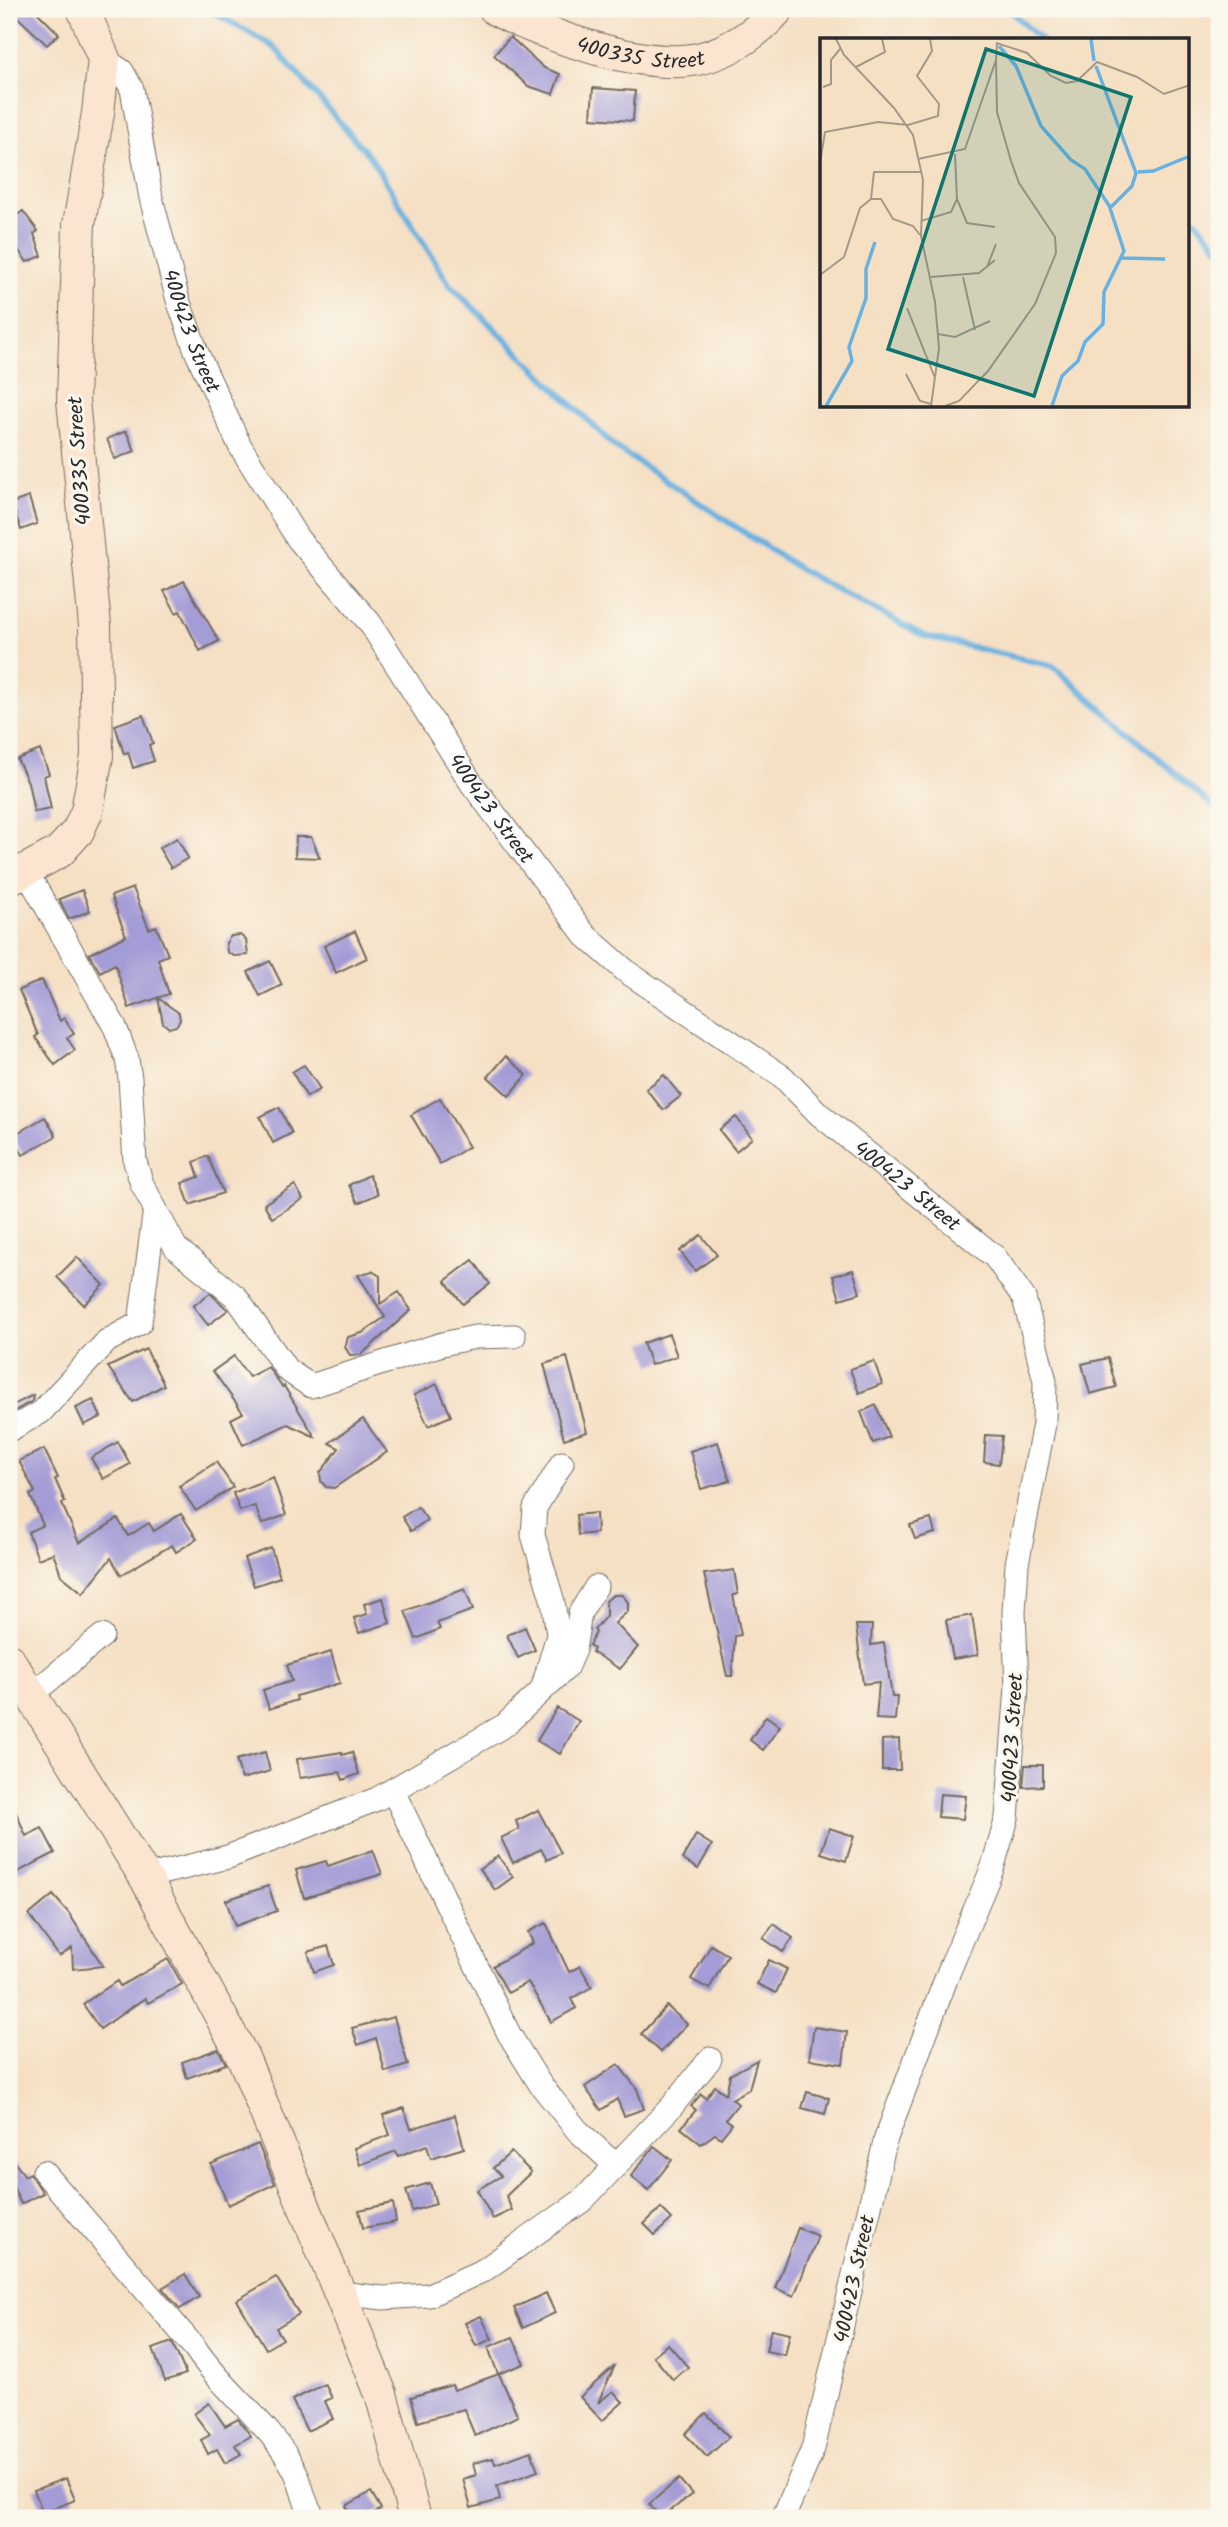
<svg xmlns="http://www.w3.org/2000/svg" width="1228" height="2527" font-family="Kalam,sans-serif">
<style>
.lines{fill:none;stroke-linecap:round;stroke-linejoin:round}
.stream{stroke:#68b1e0;stroke-width:6}
.building{fill:#a49cd6}
.street-casing{stroke:#726a61;stroke-width:25}
.secondary-casing{stroke:#726a61;stroke-width:34}
.street{stroke:#fff;stroke-width:23}
.secondary{stroke:#fce5d0;stroke-width:32}
.labels{text-anchor:middle;stroke-width:6;stroke-linejoin:round;paint-order:stroke}
.street-label{font-size:21px;fill:#2b2b2b;stroke:#fbf7ec}
.inset-river{fill:none;stroke:#68b1e0;stroke-width:3.5}
.inset-road{fill:none;stroke:#a49887;stroke-width:2}
.view{fill:#0f766e;fill-opacity:0.15;stroke:#0f766e;stroke-width:3.5}
.inset-edge{fill:none;stroke:#2b2b2b;stroke-width:3.5}
</style>
<rect width="100%" height="100%" fill="#fbf7ec"/>
<filter id="ink" filterUnits="userSpaceOnUse"><feTurbulence type="fractalNoise" baseFrequency=".0143" numOctaves="2"/><feDisplacementMap in="SourceGraphic" scale="14" xChannelSelector="R" yChannelSelector="G"/><feConvolveMatrix kernelMatrix="1 2 1 2 8 2 1 2 1" color-interpolation-filters="sRGB"/></filter>
<filter id="wash" filterUnits="userSpaceOnUse"><feTurbulence type="fractalNoise" baseFrequency=".00686" numOctaves="4" result="noise"/><feDisplacementMap in="SourceGraphic" scale="28" xChannelSelector="R" yChannelSelector="G"/><feGaussianBlur stdDeviation="1.57" result="paint"/><feColorMatrix in="noise" values="0 0 0 0 0 0 0 0 0 0 0 0 0 0 0 0 0 1.4 0 .05"/><feComposite in="paint" operator="in"/></filter>
<g filter="url(#wash)">
<rect width="100%" height="100%" fill="#f5e0c4"/>
<g class="lines">
<g class="stream">
<path d="M208,9L274,47L371,158L449,284L615,447L801,570L924,636L1053,666L1219,812"/>
<path d="M1008,9L1041,40"/>
<path d="M1188,211L1219,248"/>
</g>
</g>
<g id="blocks">
<g class="building">
<path d="M9,9H34L59,34L47,45Z"/>
<path d="M510,37L544,68L560,74L553,94L528,86L494,55Z"/>
<path d="M593,88L635,91L633,121L591,118Z"/>
<path d="M23,211L38,231L34,234L42,256L27,262L9,237V221Z"/>
<path d="M126,431L135,451L115,459L107,439Z"/>
<path d="M29,497L37,524L21,530L12,503Z"/>
<path d="M184,581L219,641L200,651L180,611L176,613L164,591Z"/>
<path d="M143,715L153,743L149,745L154,761L133,768L128,752L124,754L115,725Z"/>
<path d="M40,750L49,774L44,776L51,809L34,812L28,782L17,759Z"/>
<path d="M296,837H311L320,858L295,857Z"/>
<path d="M177,838L188,858L171,868L159,848Z"/>
<path d="M133,888L149,929L156,926L168,955L158,959L169,994L129,1008L115,964L100,972L89,954L126,936L111,896Z"/>
<path d="M82,890L90,911L69,919L59,899Z"/>
<path d="M355,931L367,958L336,973L324,946Z"/>
<path d="M240,935L246,940L248,955L234,956L227,952L226,943L231,936Z"/>
<path d="M270,961L282,985L260,996L248,972Z"/>
<path d="M42,980L60,1021L64,1018L74,1034L67,1038L75,1050L55,1065L35,1037L38,1035L19,990Z"/>
<path d="M158,998L179,1013L180,1020L176,1026L169,1028L163,1023Z"/>
<path d="M506,1056L527,1075L509,1096L488,1077Z"/>
<path d="M304,1065L320,1089L307,1097L292,1072Z"/>
<path d="M664,1075L681,1096L663,1110L646,1089Z"/>
<path d="M440,1098L469,1147L440,1164L411,1115Z"/>
<path d="M279,1107L292,1133L273,1143L260,1117Z"/>
<path d="M45,1117L56,1136L23,1155L12,1136Z"/>
<path d="M736,1117L752,1138L736,1151L719,1130Z"/>
<path d="M208,1156L223,1193L190,1205L182,1183L199,1177L194,1162Z"/>
<path d="M369,1175L378,1194L358,1203L349,1185Z"/>
<path d="M295,1185L303,1199L272,1218L264,1204Z"/>
<path d="M701,1235L717,1255L695,1271L680,1251Z"/>
<path d="M77,1257L104,1285L84,1305L57,1277Z"/>
<path d="M473,1260L490,1284L463,1304L445,1281Z"/>
<path d="M853,1270L860,1293L840,1299L833,1276Z"/>
<path d="M372,1271L380,1276V1304L399,1292L411,1310L361,1355H350L345,1347L348,1337L362,1333L385,1317L358,1275Z"/>
<path d="M210,1293L228,1310L208,1325L193,1306Z"/>
<path d="M669,1334L677,1356L651,1365L643,1343Z"/>
<path d="M146,1349L164,1385L133,1402L108,1367Z"/>
<path d="M234,1356L249,1377L268,1367L282,1387L284,1386L315,1437L288,1424L243,1445L231,1419L243,1413L213,1371Z"/>
<path d="M567,1357L587,1432L564,1439L544,1364Z"/>
<path d="M1108,1358L1116,1387L1090,1394L1082,1364Z"/>
<path d="M874,1361L882,1384L859,1393L850,1369Z"/>
<path d="M437,1384L451,1416L428,1426L414,1395Z"/>
<path d="M33,1395L32,1401L9,1414V1407Z"/>
<path d="M93,1400L101,1417L84,1425L76,1408Z"/>
<path d="M876,1405L889,1437L873,1443L861,1412Z"/>
<path d="M363,1419L387,1452L334,1488L326,1487L321,1481L320,1473L339,1448L329,1443Z"/>
<path d="M986,1435L1002,1436L999,1464L984,1462Z"/>
<path d="M118,1442L130,1464L103,1479L91,1458Z"/>
<path d="M718,1442L730,1481L701,1489L690,1451Z"/>
<path d="M44,1449L58,1478L55,1479L65,1502L62,1504L79,1543L118,1519L128,1536L149,1523L154,1531L181,1514L197,1539L176,1552L172,1545L121,1575L111,1558L83,1593L61,1575L53,1553L38,1559L28,1532L43,1525L30,1495L35,1492L19,1461Z"/>
<path d="M216,1462L233,1487L196,1511L179,1486Z"/>
<path d="M273,1477L286,1515L262,1524L255,1506L240,1511L233,1493Z"/>
<path d="M418,1507L427,1520L411,1531L402,1517Z"/>
<path d="M596,1513L597,1533L578,1535L576,1515Z"/>
<path d="M931,1519L935,1533L915,1539L910,1525Z"/>
<path d="M271,1548L280,1577L254,1586L244,1558Z"/>
<path d="M734,1570L738,1594L733,1595L741,1635L735,1636L732,1676H727L704,1574Z"/>
<path d="M465,1589L473,1610L437,1623L440,1629L416,1639L405,1611Z"/>
<path d="M613,1595H622L628,1602V1611L615,1623L638,1647L620,1669L592,1652L594,1649L589,1645L596,1632L594,1630L606,1616V1601Z"/>
<path d="M383,1598L390,1623L359,1633L354,1618L367,1614L364,1604Z"/>
<path d="M972,1615L978,1655L953,1659L946,1620Z"/>
<path d="M856,1625H872L871,1645L884,1643L892,1697H897L895,1720L876,1719L879,1682L863,1684Z"/>
<path d="M525,1627L535,1650L518,1658L507,1635Z"/>
<path d="M331,1652L340,1683L296,1696L297,1700L269,1709L263,1690L292,1681L287,1665Z"/>
<path d="M557,1708L579,1721L560,1754L537,1741Z"/>
<path d="M766,1716L780,1726L763,1750L750,1740Z"/>
<path d="M899,1739L900,1770H882V1740Z"/>
<path d="M265,1752L270,1771L242,1779L236,1760Z"/>
<path d="M342,1752V1755L352,1752L359,1774L343,1780L340,1772L300,1778L297,1759Z"/>
<path d="M1025,1765H1043V1786L1023,1787Z"/>
<path d="M940,1794L966,1796L963,1819L938,1817Z"/>
<path d="M9,1796L26,1836L42,1828L55,1853L16,1873L9,1859Z"/>
<path d="M538,1810L561,1853L547,1860L541,1849L513,1863L501,1838L519,1829L516,1821Z"/>
<path d="M829,1828L854,1836L846,1861L821,1853Z"/>
<path d="M696,1835L712,1845L698,1869L682,1859Z"/>
<path d="M373,1850L382,1874L304,1898L296,1870L326,1861L328,1866Z"/>
<path d="M498,1856L513,1877L495,1890L480,1869Z"/>
<path d="M268,1886L277,1911L235,1926L226,1900Z"/>
<path d="M53,1895L68,1912L103,1966L73,1969L72,1948L59,1956L29,1915Z"/>
<path d="M546,1923L569,1972L580,1966L592,1987L571,1999L576,2008L551,2022L528,1982L508,1993L493,1966L533,1943L528,1932Z"/>
<path d="M774,1924L793,1938L783,1952L763,1938Z"/>
<path d="M711,1945L728,1955L709,1989L691,1979Z"/>
<path d="M328,1946L334,1965L314,1972L308,1952Z"/>
<path d="M168,1959L182,1984L148,2003L145,1998L100,2029L83,2004L117,1981L120,1986Z"/>
<path d="M769,1960L787,1969L776,1993L757,1984Z"/>
<path d="M667,2006L687,2024L661,2052L641,2034Z"/>
<path d="M394,2017L408,2065L385,2072L376,2038L358,2045L352,2028Z"/>
<path d="M814,2027L847,2032L843,2064L809,2059Z"/>
<path d="M218,2049L226,2064L187,2078L182,2062Z"/>
<path d="M757,2060L749,2089L732,2099L738,2104L726,2119L732,2124L721,2138L715,2134L701,2144L681,2128L696,2110L691,2106L701,2094L706,2098L715,2086L726,2094L730,2075Z"/>
<path d="M618,2064L637,2089L644,2109L624,2116L617,2099L601,2110L585,2087Z"/>
<path d="M807,2092L829,2098L825,2114L802,2108Z"/>
<path d="M404,2108L411,2129L455,2115L464,2148L431,2158L427,2145L398,2156L396,2151L360,2165L354,2148L390,2135L383,2115Z"/>
<path d="M258,2144L275,2184L228,2205L211,2164Z"/>
<path d="M654,2146L672,2160L648,2190L631,2176Z"/>
<path d="M511,2152L531,2172L506,2196L512,2210L493,2219L477,2190L501,2176L493,2168Z"/>
<path d="M9,2155L25,2176L30,2173L43,2193L21,2204L9,2178Z"/>
<path d="M430,2183L436,2204L412,2211L406,2190Z"/>
<path d="M393,2203L396,2222L363,2228L359,2210Z"/>
<path d="M661,2208L672,2219L655,2235L644,2224Z"/>
<path d="M798,2228L818,2236L794,2296L775,2288Z"/>
<path d="M185,2274L199,2297L180,2309L162,2288Z"/>
<path d="M276,2277L299,2314L276,2328L283,2339L266,2349L237,2300Z"/>
<path d="M546,2293L555,2313L523,2328L514,2308Z"/>
<path d="M481,2316L492,2339L476,2346L465,2323Z"/>
<path d="M771,2329L790,2333L785,2355L766,2351Z"/>
<path d="M513,2337L524,2364L498,2374L488,2347Z"/>
<path d="M172,2342L186,2374L165,2381L153,2349Z"/>
<path d="M668,2344L688,2367L673,2380L653,2356Z"/>
<path d="M615,2365L598,2403L613,2391L623,2402L602,2421L580,2397Z"/>
<path d="M499,2374L518,2416L475,2436L464,2409L418,2422L411,2397L452,2385L454,2390Z"/>
<path d="M325,2384L332,2398L325,2401L333,2419L307,2431L292,2400Z"/>
<path d="M209,2403L225,2426L238,2419L251,2436L235,2445L241,2454L225,2463L217,2449L208,2454L201,2440L210,2435L194,2414Z"/>
<path d="M706,2413L729,2437L707,2457L685,2434Z"/>
<path d="M531,2451L538,2471L497,2486L500,2500L471,2508L463,2479L476,2475L473,2463L493,2458L495,2464Z"/>
<path d="M66,2478L75,2500L43,2513L34,2490Z"/>
<path d="M679,2479L692,2494L661,2518L649,2504Z"/>
<path d="M371,2492L381,2509L365,2518H352L346,2506Z"/>
</g>
</g>
</g>
<g filter="url(#ink)">
<use href="#blocks" fill-opacity="0" stroke="#726a61" stroke-width="2"/>
<g class="lines">
<g class="street-casing">
<g id="street">
<path id="s1" d="M104,59L122,71L132,89L151,198L178,300L197,353L240,446L298,539L370,623L472,784L585,935L627,972L783,1077L819,1114L995,1257L1024,1298L1045,1381L1044,1424L1017,1564L1014,1612L1017,1687L1007,1818L992,1869L949,1971L886,2138L813,2449L783,2518"/>
<path d="M26,871L115,1027L127,1059L130,1078L135,1162L142,1184L176,1248L236,1297L287,1370L311,1386L442,1344L475,1337L514,1336"/>
<path d="M9,1430L41,1412L107,1341L140,1323L155,1208"/>
<path d="M542,1690L558,1635L553,1602L533,1535L535,1508L562,1463"/>
<path d="M30,1696L102,1636"/>
<path d="M393,1791L509,2034L540,2084L577,2130L616,2166"/>
<path d="M145,1877L228,1857L377,1799L505,1725L566,1668L574,1650L580,1613L596,1587"/>
<path d="M44,2172L195,2348C224,2392 270,2423 294,2469C303,2485 303,2505 315,2518"/>
<path d="M339,2293L383,2298L429,2295L484,2270L583,2200L673,2105L710,2059"/>
</g>
</g>
<g class="secondary-casing">
<g id="secondary">
<path id="s2" d="M495,9C542,35 648,72 702,58C732,50 758,32 778,9"/>
<path d="M9,879L59,852L78,831L87,811L97,756L95,626L73,400L79,224L98,113L104,59L83,9"/>
<path d="M9,1660L145,1877L243,2057L381,2394L415,2518"/>
</g>
</g>
<use href="#street" class="street"/>
<use href="#secondary" class="secondary"/>
</g>
</g>
<g class="labels">
<g class="street-label">
<text dy="7" stroke="none"><textPath href="#s2" startOffset="154">400335 Street</textPath></text>
<text dy="7" stroke="none"><textPath href="#s1" startOffset="292">400423 Street</textPath></text>
<text transform="translate(79 461) rotate(-94)" y="7">400335 Street</text>
<text dy="7" stroke="none"><textPath href="#s1" startOffset="859">400423 Street</textPath></text>
<text dy="7" stroke="none"><textPath href="#s1" startOffset="1426">400423 Street</textPath></text>
<text transform="translate(1012 1738) rotate(-87)" y="7">400423 Street</text>
<text transform="translate(854 2279) rotate(-78)" y="7">400423 Street</text>
</g>
</g>
<g transform="translate(820 38)">
<rect width="369" height="369" fill="#f5e0c4"/>
<path class="inset-river" d="M271,1L274,23M179,8L196,28L221,88L251,122L265,131L290,169M318,134L333,133L370,118M302,220L345,221M6,368L32,323L29,309L46,260V231L55,204M232,368L242,338L258,323L265,304L283,286L284,254L304,213L290,170L312,148L316,135L276,28"/>
<path class="inset-road" d="M16,1L24,17L74,70L93,97L103,142L101,198L115,264L119,310L111,368M36,29L65,14L62,1M3,49L11,46V22L20,11M135,116L137,161L147,185L175,189M98,121L145,111L176,22L177,5L207,15L231,38L246,45L257,43L277,24L317,39L344,56L370,47M0,125L5,94L58,84L88,87L118,78L119,66L97,38L112,13L110,1M51,161L54,134H101M101,183L131,174L137,161M167,229L176,206M0,237L24,219L40,170L51,161H61L73,181L93,188L100,197M111,239L159,235L175,222M143,239L155,292M87,270L115,340M118,296L135,299L170,283M86,336L100,363L111,366M125,368L139,363L168,333L215,266L236,215L235,199L199,145L191,123L177,74L176,22"/>
<path class="view" d="M166,11L311,59L214,358L68,311Z"/>
<rect width="369" height="369" class="inset-edge"/>
</g>
<rect width="1228" height="2527" fill="none" stroke="#fbf7ec" stroke-width="35"/>
</svg>
